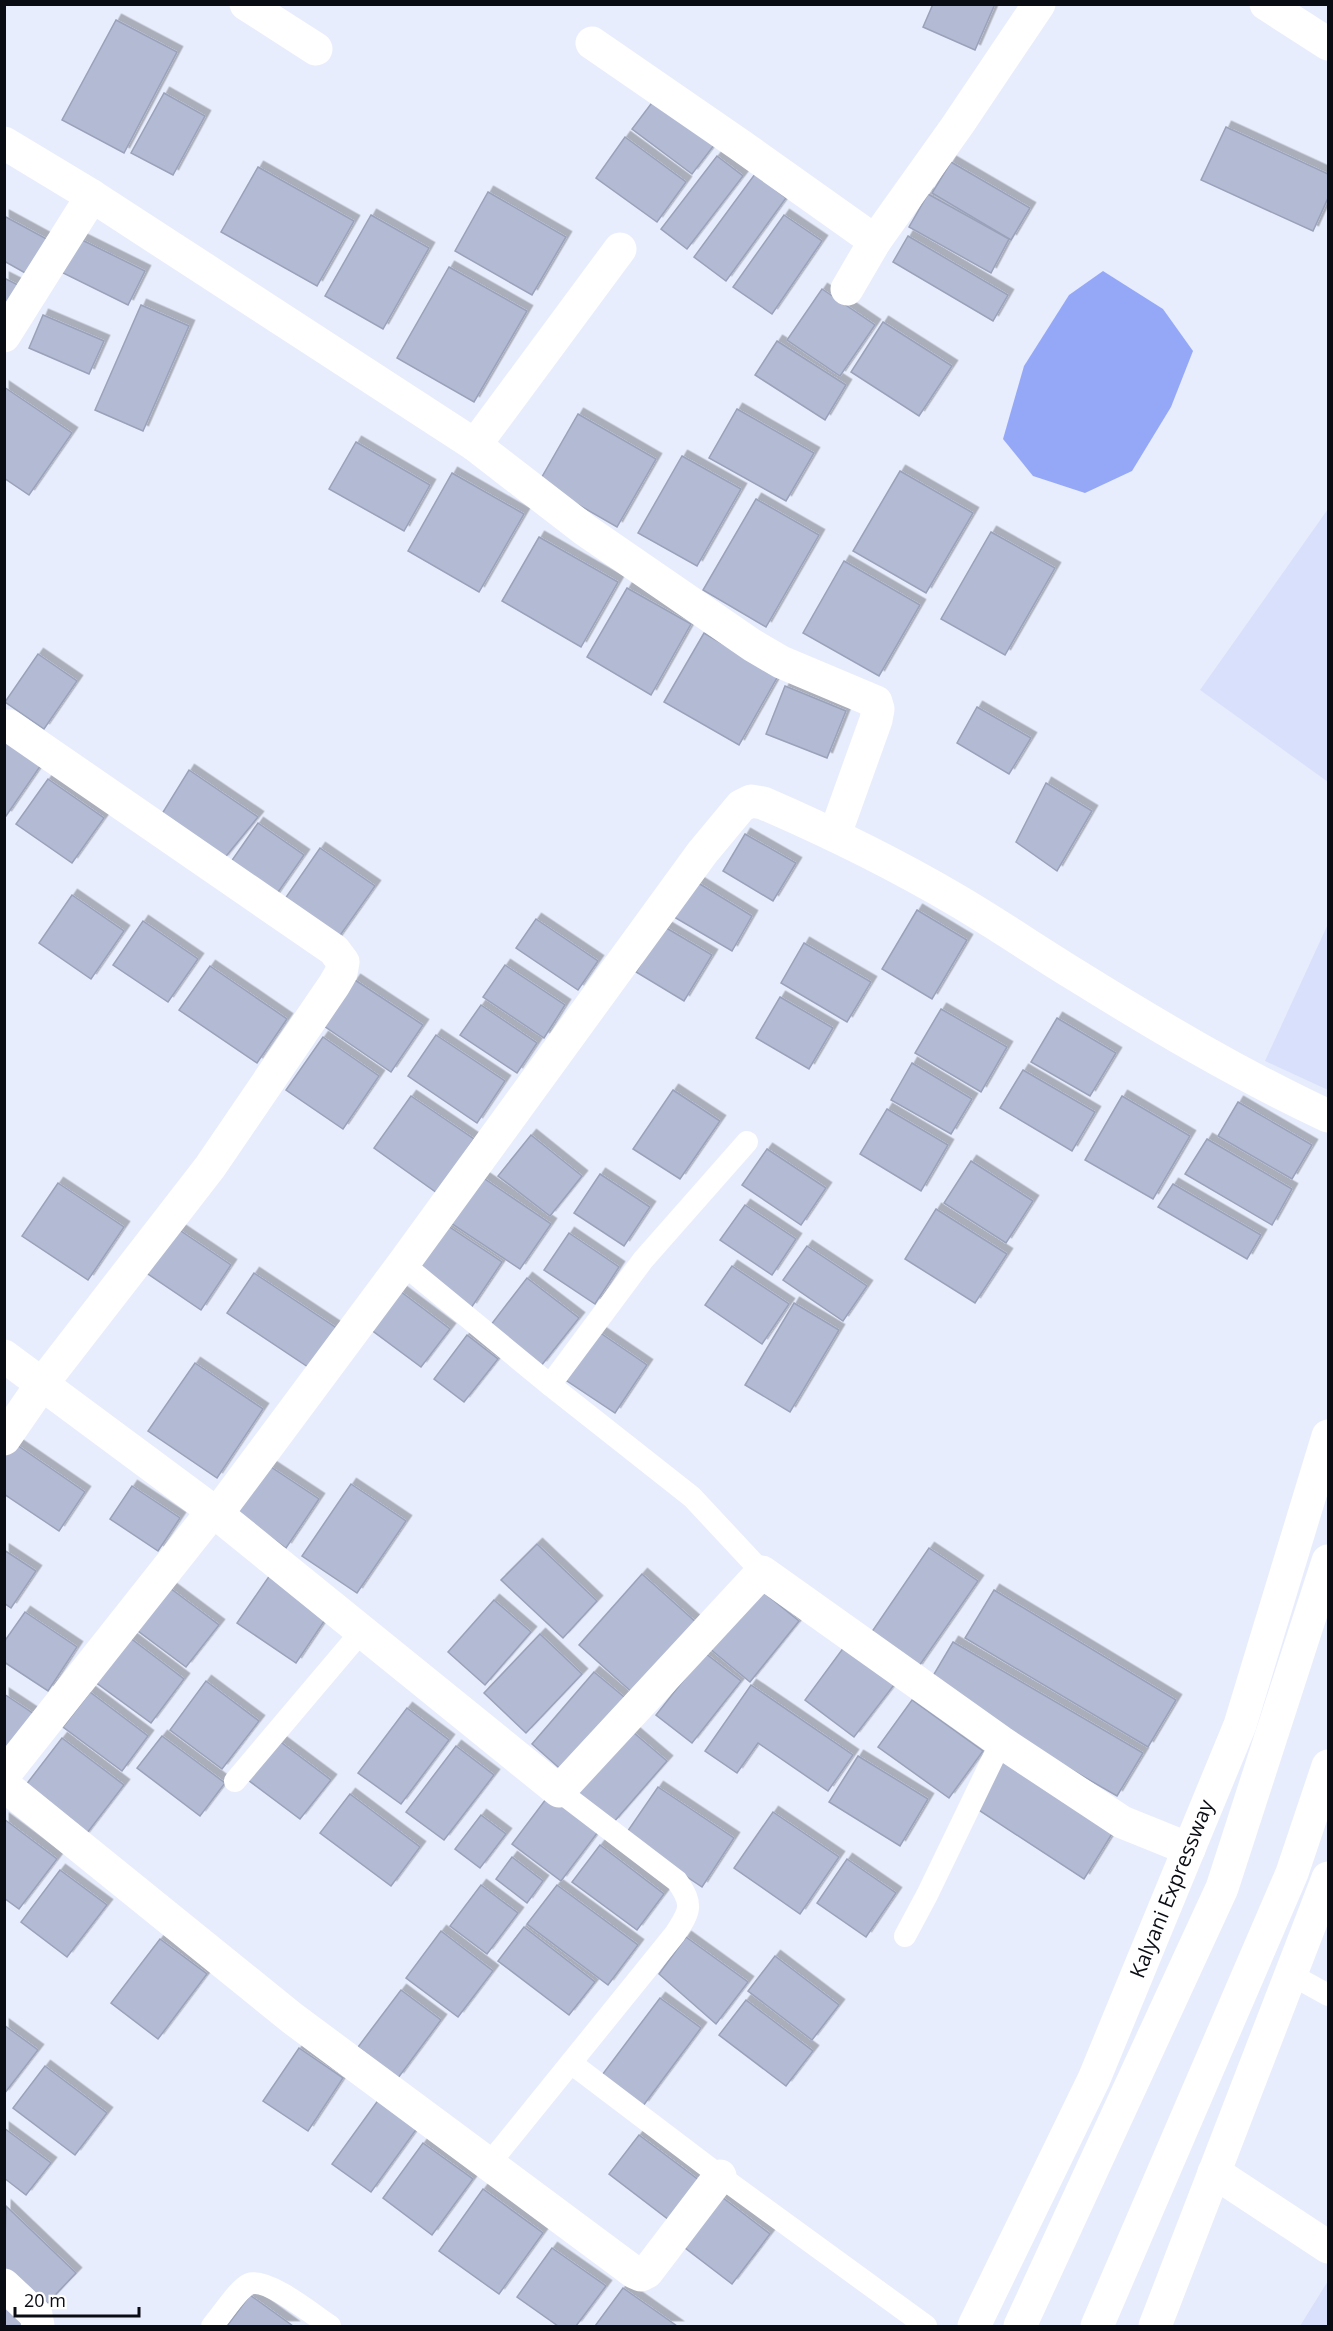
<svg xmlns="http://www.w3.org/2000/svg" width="1333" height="2331" font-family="'Open Sans',sans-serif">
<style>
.built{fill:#d9e0fb}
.water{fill:#95a8f8}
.building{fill:#b3bad4;stroke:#9aa2ba;stroke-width:1.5;filter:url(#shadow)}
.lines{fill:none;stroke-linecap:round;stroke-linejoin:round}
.lane{stroke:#fff;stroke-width:22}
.street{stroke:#fff;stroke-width:33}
.secondary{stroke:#fff;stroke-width:33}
.highway{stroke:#fff;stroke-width:33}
.labels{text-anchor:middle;stroke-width:6;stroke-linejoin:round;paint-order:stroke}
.street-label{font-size:21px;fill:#0a0c14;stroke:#fff}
</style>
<defs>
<filter id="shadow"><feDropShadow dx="5.5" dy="-5.5" stdDeviation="0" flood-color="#0004"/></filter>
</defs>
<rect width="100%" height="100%" fill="#e8edfd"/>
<g class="built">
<path d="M1328,509V782L1200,690Z"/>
<path d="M1328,924V1090L1265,1061Z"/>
<path d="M1328,2281V2326H1300Z"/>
</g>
<path class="water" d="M1103,271L1163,309L1193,351L1171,407L1132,471L1085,493L1033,476L1003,439L1024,366L1069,295Z"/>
<g class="building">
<path d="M933,4H995L975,50L923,27Z"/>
<path d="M116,20L177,52L124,153L62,120Z"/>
<path d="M164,93L205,116L173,175L131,153Z"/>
<path d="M657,96L718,140L692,174L632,129Z"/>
<path d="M1226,127L1328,174V198L1313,231L1201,180Z"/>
<path d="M625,137L686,182L657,222L596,178Z"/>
<path d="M717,156L743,176L687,249L661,229Z"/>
<path d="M951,162L1030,208L1011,240L932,193Z"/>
<path d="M258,167L354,221L317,286L221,232Z"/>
<path d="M755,174L786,198L726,281L694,257Z"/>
<path d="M488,192L566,237L532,295L455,251Z"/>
<path d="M928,194L1009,239L991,273L909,227Z"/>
<path d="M371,215L429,248L383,329L325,296Z"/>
<path d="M784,215L822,241L772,314L733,287Z"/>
<path d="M4,216L54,243L34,278L4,261Z"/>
<path d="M908,236L1008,295L993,321L893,262Z"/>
<path d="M76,237L145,271L128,305L59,271Z"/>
<path d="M449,267L527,311L474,402L397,358Z"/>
<path d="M4,278L24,288L4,325Z"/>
<path d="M822,289L875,325L840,376L787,340Z"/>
<path d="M141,305L189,326L143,431L95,410Z"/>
<path d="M43,315L104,341L89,374L29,348Z"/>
<path d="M883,322L952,366L919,416L851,372Z"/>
<path d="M777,341L846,385L825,420L755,375Z"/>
<path d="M4,387L72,433L29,495L4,478Z"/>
<path d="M737,409L814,453L786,501L709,458Z"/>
<path d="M578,414L656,459L617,527L539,482Z"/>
<path d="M356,442L430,485L404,531L329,489Z"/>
<path d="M682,456L741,489L697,566L638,533Z"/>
<path d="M900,471L973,513L926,593L853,551Z"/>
<path d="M452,473L524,514L479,592L408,551Z"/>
<path d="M756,499L819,535L766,627L703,590Z"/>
<path d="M991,532L1055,568L1005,655L941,619Z"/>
<path d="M539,537L618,582L581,647L502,601Z"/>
<path d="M844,561L920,605L879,676L803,633Z"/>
<path d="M627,588L691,624L651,695L587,657Z"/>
<path d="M704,633L778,676L739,745L664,702Z"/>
<path d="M38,654L77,681L44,729L5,702Z"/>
<path d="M785,686L846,711L827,758L766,734Z"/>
<path d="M977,707L1031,738L1009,774L957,743Z"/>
<path d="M4,740L41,765L6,816L4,815Z"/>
<path d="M189,770L258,817L223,860L160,817Z"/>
<path d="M48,779L104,818L72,863L16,824Z"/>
<path d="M1046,783L1092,811L1057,871L1016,842Z"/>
<path d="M258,823L304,855L274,898L228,866Z"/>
<path d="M745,834L796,863L773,901L723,871Z"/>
<path d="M320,848L375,886L334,944L280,906Z"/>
<path d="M695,881L752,916L732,951L674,917Z"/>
<path d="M72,895L124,931L91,979L39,943Z"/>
<path d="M917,910L967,940L932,999L882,969Z"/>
<path d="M536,919L598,961L578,990L516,948Z"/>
<path d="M143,921L198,959L168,1002L113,965Z"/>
<path d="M663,926L712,955L684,1001L636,972Z"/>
<path d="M804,943L871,982L847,1022L781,983Z"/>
<path d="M505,965L565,1005L544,1038L483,997Z"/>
<path d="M210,966L287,1019L257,1063L179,1010Z"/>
<path d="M355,980L423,1025L391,1072L324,1026Z"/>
<path d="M780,997L833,1028L809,1069L756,1038Z"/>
<path d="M481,1005L537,1043L517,1073L460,1035Z"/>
<path d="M941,1009L1007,1047L981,1092L915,1053Z"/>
<path d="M1057,1018L1116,1053L1090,1096L1031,1062Z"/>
<path d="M436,1035L505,1081L477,1123L408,1076Z"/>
<path d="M323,1037L379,1076L343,1129L286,1090Z"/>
<path d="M912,1063L972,1099L951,1134L891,1100Z"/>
<path d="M1023,1070L1095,1112L1072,1151L1000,1108Z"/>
<path d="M673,1090L720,1121L680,1179L633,1149Z"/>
<path d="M411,1096L474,1139L437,1193L374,1148Z"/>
<path d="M1122,1096L1190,1136L1153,1199L1085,1160Z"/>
<path d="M1238,1102L1312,1145L1292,1179L1218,1136Z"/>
<path d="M887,1109L948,1145L921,1191L860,1154Z"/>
<path d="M531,1135L582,1176L550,1216L498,1176Z"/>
<path d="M1207,1139L1292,1189L1272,1225L1185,1174Z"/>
<path d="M767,1149L826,1188L801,1225L742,1185Z"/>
<path d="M971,1161L1033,1201L1006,1243L944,1203Z"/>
<path d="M600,1174L650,1207L624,1246L574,1213Z"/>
<path d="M479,1175L551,1224L520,1269L448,1221Z"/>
<path d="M58,1183L124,1227L88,1280L22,1236Z"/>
<path d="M1173,1184L1261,1235L1247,1259L1158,1207Z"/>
<path d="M745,1205L796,1239L772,1275L720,1240Z"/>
<path d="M936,1209L1007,1254L975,1303L905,1259Z"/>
<path d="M445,1224L502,1262L471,1308L414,1270Z"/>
<path d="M172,1225L231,1265L201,1310L142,1270Z"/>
<path d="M569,1233L619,1267L595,1304L544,1270Z"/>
<path d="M807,1246L867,1286L843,1321L783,1280Z"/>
<path d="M732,1266L789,1304L762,1344L705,1305Z"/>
<path d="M254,1273L341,1331L314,1371L227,1313Z"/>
<path d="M527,1278L579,1318L541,1366L490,1326Z"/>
<path d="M396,1288L450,1329L421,1367L366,1326Z"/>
<path d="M794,1303L839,1330L790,1412L745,1385Z"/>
<path d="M596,1330L647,1365L615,1413L564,1379Z"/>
<path d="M467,1335L498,1359L464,1402L434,1379Z"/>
<path d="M195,1363L263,1409L217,1478L148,1431Z"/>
<path d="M14,1443L85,1492L59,1531L4,1494V1456Z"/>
<path d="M268,1465L319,1499L286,1548L236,1513Z"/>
<path d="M351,1484L406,1521L357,1593L302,1556Z"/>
<path d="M132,1486L180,1518L158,1551L110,1519Z"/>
<path d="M537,1544L597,1601L563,1638L501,1580Z"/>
<path d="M929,1548L978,1581L917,1669L869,1636Z"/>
<path d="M4,1550L36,1571L11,1608L4,1603Z"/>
<path d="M642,1574L698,1624L635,1695L579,1645Z"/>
<path d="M270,1575L329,1614L296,1663L237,1623Z"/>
<path d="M166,1585L219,1625L186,1667L134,1628Z"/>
<path d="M758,1588L799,1621L750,1682L709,1648Z"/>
<path d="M994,1590L1176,1700L1148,1747L965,1638Z"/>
<path d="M494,1600L531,1632L485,1685L448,1652Z"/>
<path d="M25,1612L77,1647L48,1691L4,1662V1642Z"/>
<path d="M125,1634L184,1679L151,1723L91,1679Z"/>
<path d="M540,1634L582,1674L526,1733L484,1693Z"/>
<path d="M953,1642L1143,1753L1117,1796L927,1686Z"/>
<path d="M844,1647L894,1685L854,1737L805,1700Z"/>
<path d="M705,1653L741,1681L692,1743L656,1715Z"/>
<path d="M594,1672L629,1701L566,1774L532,1744Z"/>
<path d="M206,1681L259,1721L222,1769L170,1730Z"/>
<path d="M751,1685L853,1755L828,1791L758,1743L737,1773L705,1751Z"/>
<path d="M90,1692L148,1736L122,1771L63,1727Z"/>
<path d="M4,1694L37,1716L4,1765Z"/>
<path d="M912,1700L983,1751L949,1798L878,1747Z"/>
<path d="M407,1708L449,1740L401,1804L358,1773Z"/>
<path d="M627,1727L667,1761L613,1823L573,1790Z"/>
<path d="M162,1736L225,1783L200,1816L137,1768Z"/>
<path d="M62,1738L124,1785L84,1837L22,1790Z"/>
<path d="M278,1740L331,1780L300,1819L248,1780Z"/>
<path d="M456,1746L494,1775L444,1840L406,1812Z"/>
<path d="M858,1756L928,1799L900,1846L829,1802Z"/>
<path d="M1000,1756L1115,1829L1084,1879L974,1807Z"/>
<path d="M658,1787L734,1838L702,1887L625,1835Z"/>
<path d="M552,1791L601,1828L561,1881L512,1844Z"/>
<path d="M350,1794L420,1847L391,1886L320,1833Z"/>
<path d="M773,1812L839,1857L800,1914L734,1868Z"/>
<path d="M481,1815L506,1834L480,1868L455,1849Z"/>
<path d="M4,1819L57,1859L19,1909L4,1898Z"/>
<path d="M600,1845L664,1894L637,1930L572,1882Z"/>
<path d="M512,1857L543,1881L527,1903L496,1879Z"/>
<path d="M847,1859L896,1893L866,1937L817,1903Z"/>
<path d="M60,1870L107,1905L67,1957L21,1922Z"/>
<path d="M481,1885L518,1913L487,1954L450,1926Z"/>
<path d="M557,1885L638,1945L608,1985L527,1924Z"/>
<path d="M524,1927L595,1982L569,2015L498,1961Z"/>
<path d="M441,1931L493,1971L458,2017L406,1978Z"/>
<path d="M686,1937L748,1982L716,2024L659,1974Z"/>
<path d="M160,1939L207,1974L158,2039L111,2003Z"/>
<path d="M775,1956L839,2005L812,2040L748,1991Z"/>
<path d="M401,1990L441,2020L398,2078L358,2047Z"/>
<path d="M660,1998L701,2028L643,2106L602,2075Z"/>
<path d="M746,2000L813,2051L786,2086L719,2035Z"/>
<path d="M4,2025L38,2050L4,2094Z"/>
<path d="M299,2048L343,2078L308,2131L263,2101Z"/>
<path d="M45,2066L107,2113L75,2155L13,2108Z"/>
<path d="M379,2099L418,2127L371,2192L332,2164Z"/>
<path d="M4,2128L51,2163L26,2195L4,2178Z"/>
<path d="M639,2135L700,2181L669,2220L609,2174Z"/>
<path d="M423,2143L473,2179L432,2235L383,2198Z"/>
<path d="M483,2189L543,2233L499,2294L439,2251Z"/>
<path d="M714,2191L770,2234L732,2284L676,2241Z"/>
<path d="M6,2206L76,2273L41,2310L4,2276Z"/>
<path d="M552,2248L606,2286L576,2326H558L517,2297Z"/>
<path d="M623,2288L677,2326H595Z"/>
<path d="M250,2295L293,2326H227Z"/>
<path d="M4,2306L29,2326H4Z"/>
</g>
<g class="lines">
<g class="lane">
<path d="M403,1264L550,1385L692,1497L762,1572"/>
<path d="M550,1385L643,1260L747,1142"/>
<path d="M235,1781L361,1632"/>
<path d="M905,1936L927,1895L1001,1742"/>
<path d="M1292,1975L1328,1995"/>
<path d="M571,2063L720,2176L926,2326"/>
<path d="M489,2164L675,1934C690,1911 694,1905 677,1881L559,1791"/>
<path d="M212,2326C221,2316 238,2289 249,2284C267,2277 315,2316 330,2326"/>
</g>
<g class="street">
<path d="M246,4L316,49"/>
<path d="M592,43L740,145L875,241"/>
<path d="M4,143L92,196L475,445L620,249"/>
<path d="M847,289L875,241L957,126L1039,4"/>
<path d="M4,336L92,196"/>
<path d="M475,445L585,530L752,645L781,662L876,702L878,709L876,720L835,834"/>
<path d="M4,1356L217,1514L559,1791L762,1572L1001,1742L1122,1822L1189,1849"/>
<path d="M4,1439L42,1384L210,1167L334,985L341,973L343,962L334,950L9,726"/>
<path d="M4,1775L209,1516L217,1514L403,1264L702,853L741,806L751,801L763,803C830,832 895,864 958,901C997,924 1035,950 1074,974C1156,1025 1240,1075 1328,1116"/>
<path d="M4,1785L292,2018L634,2272L641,2275L647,2272L720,2176"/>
<path d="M1214,2172L1328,2247"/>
<path d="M4,2285L36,2315L38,2326"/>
</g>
<path class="secondary" d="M1266,4L1328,44"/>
<g class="highway">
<path d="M974,2326L1094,2079L1240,1725L1328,1436"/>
<path d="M1020,2326L1222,1888L1328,1561"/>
<path d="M1097,2326L1292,1873L1328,1766"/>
<path d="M1155,2326L1328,1878"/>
</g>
</g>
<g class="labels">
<g class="street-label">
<text transform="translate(1172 1889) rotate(-68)" y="7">Kalyani Expressway</text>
</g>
</g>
<rect width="1333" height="2331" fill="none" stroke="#0a0c14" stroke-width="12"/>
<path d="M15 2307v9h124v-9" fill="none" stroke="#0a0c14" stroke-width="3"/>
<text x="24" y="2307" font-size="18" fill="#0a0c14" stroke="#ffffff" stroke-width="4.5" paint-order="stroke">20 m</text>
</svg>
